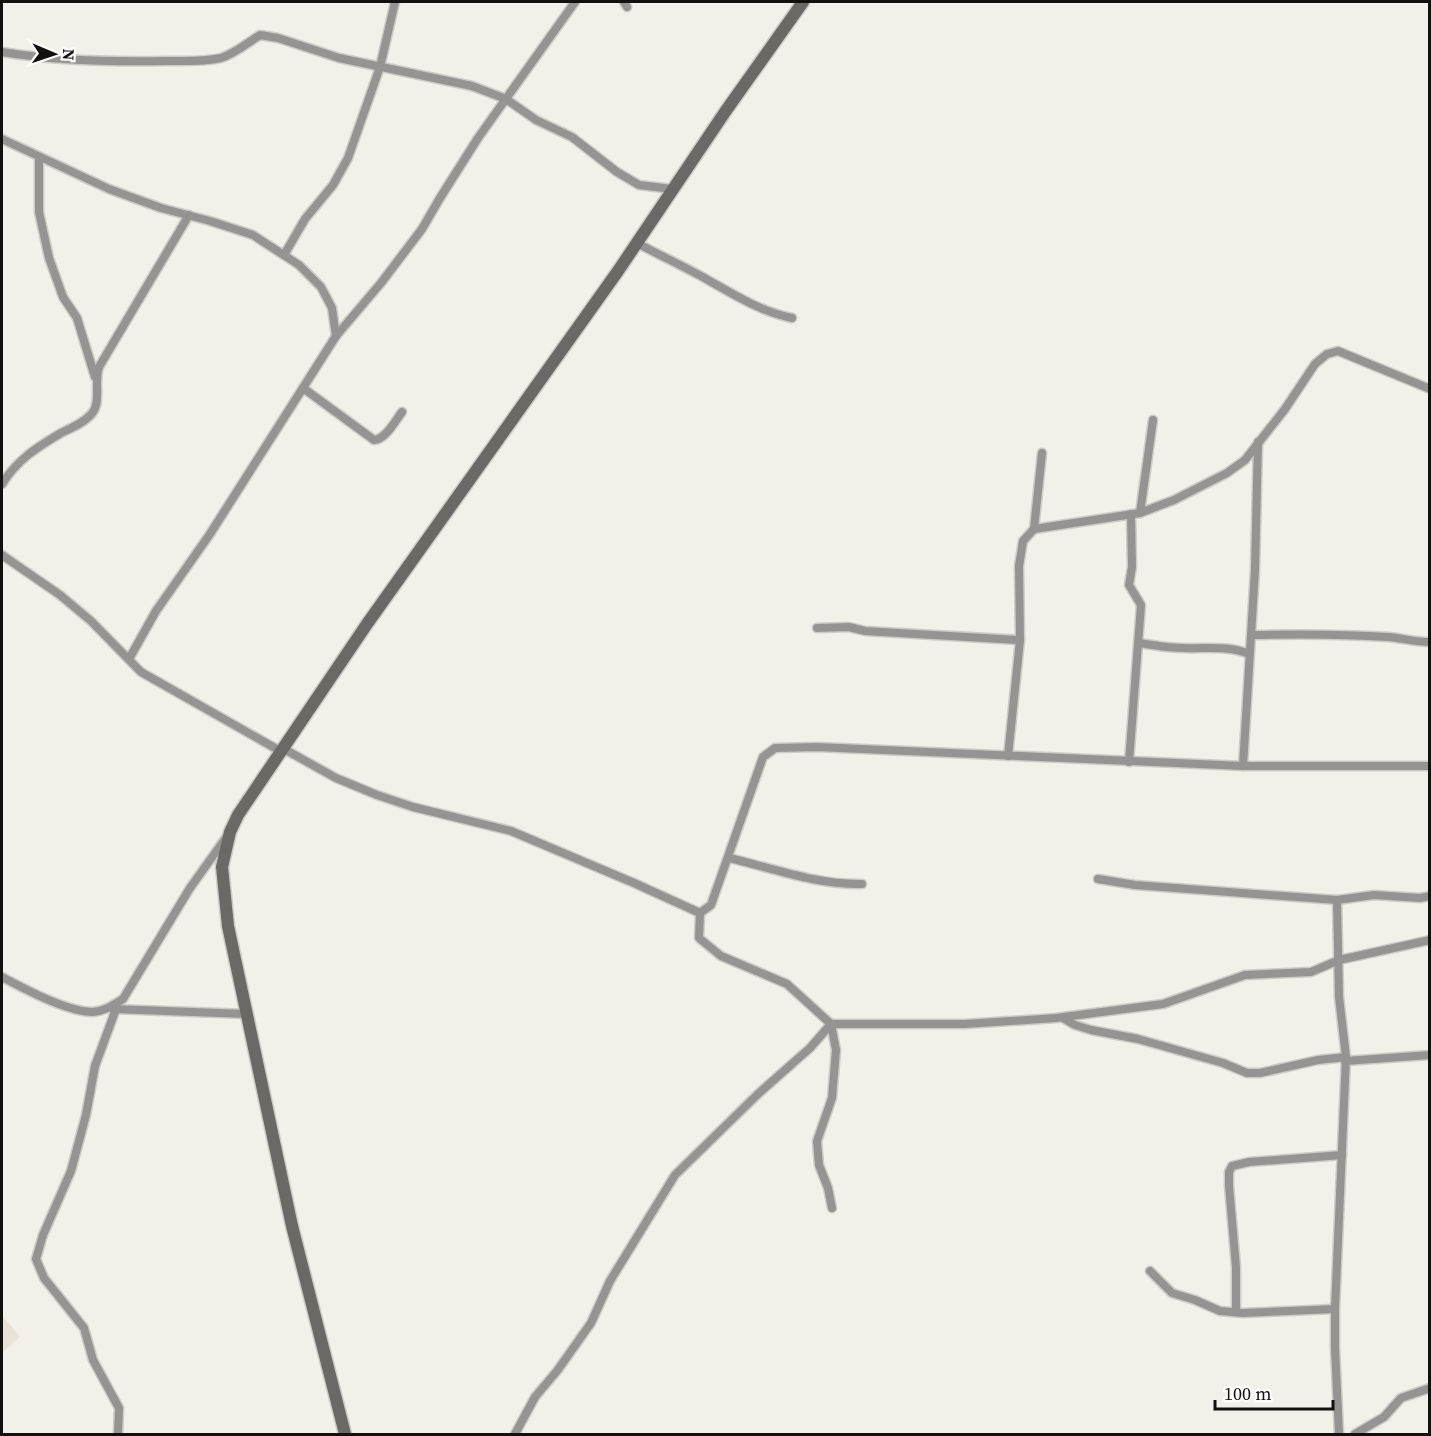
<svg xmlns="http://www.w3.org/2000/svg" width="1431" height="1436" font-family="'Source Serif 4',serif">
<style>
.built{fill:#eae2d6}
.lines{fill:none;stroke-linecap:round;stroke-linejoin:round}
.street-casing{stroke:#cfccc7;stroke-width:11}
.secondary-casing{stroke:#cfccc7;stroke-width:15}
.street{stroke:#969492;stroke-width:8}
.secondary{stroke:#6b6965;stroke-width:12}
</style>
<rect width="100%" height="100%" fill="#f3f0ea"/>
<path class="built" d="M2,1315L20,1337L2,1353Z"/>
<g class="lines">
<g class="street-casing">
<g id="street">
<path d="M624,2L627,7"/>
<path d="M2,52C56,61 111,62 166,61C184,61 203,62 221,58C236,53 247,43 260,35L278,38L339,58L472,86L506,99L536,120L572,137L617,172L639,185L672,189"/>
<path d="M2,139L109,189L161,208L210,221L253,235L299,265L321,287L332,308L336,336"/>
<path d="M39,157V212L49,258L63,297L77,318L95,377"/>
<path d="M637,243C657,254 679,264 699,275C730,292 758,311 792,318"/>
<path d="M284,255L305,219L333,185L348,158L380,67L395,2"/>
<path d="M303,388L374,440C386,439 395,421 402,412"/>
<path d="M2,484C18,459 36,448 61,433C71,428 86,422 93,412C101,401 94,381 99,367L189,215"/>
<path d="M1140,513L1153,420"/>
<path d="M1034,529L1042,453"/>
<path d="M2,555L60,595L91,621L141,672L282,752"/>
<path d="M817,628L849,627L865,631L1020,640"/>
<path d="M1252,635C1297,634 1343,634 1388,637C1402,638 1415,642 1430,642"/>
<path d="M1139,643C1154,645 1168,648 1183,648C1205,649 1228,645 1249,654"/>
<path d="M129,659L156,611L210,534L336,336L381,283L422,229L440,198L478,138L575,2"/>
<path d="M284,749L336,778L377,795L413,807L511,831L634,883L700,913L711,905L763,757L775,748L817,747L1243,766H1430"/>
<path d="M1008,756L1020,640L1019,566L1023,541L1034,529L1140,513L1174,500L1227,473L1245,460L1285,409L1315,364L1327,354L1338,351L1430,389"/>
<path d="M1129,762L1141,605L1129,585L1132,567L1131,514"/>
<path d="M1243,766L1255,570L1258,442"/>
<path d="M729,858C772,868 817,885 862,884"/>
<path d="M1098,879L1135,885L1337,900L1374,895L1420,898L1430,896"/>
<path d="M1337,900L1339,997L1346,1057L1335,1309V1348L1339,1434"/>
<path d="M700,913L699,938L721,956L787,984L831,1024L836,1050L832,1098L817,1141L819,1165L828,1188L832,1208"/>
<path d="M2,977C25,989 67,1012 93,1012C105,1011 113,1005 123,999L190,888L228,835"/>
<path d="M113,1009L246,1014"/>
<path d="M116,1009L95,1066L86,1115L71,1171L43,1235L36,1259L44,1278L84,1328L93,1360L119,1408L118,1434"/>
<path d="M1063,1018L1075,1025L1091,1030L1138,1039L1223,1063L1247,1073H1260L1318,1060L1346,1057"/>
<path d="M1345,1061L1430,1055"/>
<path d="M1150,1271L1172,1293L1195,1300L1220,1311L1243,1313L1335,1309"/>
<path d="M1236,1311V1267L1229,1186V1172L1232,1166L1249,1162L1342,1155"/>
<path d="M515,1434L535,1397L557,1371L591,1323L610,1281L675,1175L758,1094L810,1048L831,1024H965L1056,1018L1163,1004L1245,975L1311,972L1339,960L1430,940"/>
<path d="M1355,1434L1384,1417L1401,1398L1430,1388"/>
</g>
</g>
<g class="secondary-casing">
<path id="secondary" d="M345,1434L292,1226L228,926L222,867L230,832L238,815L367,624L618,271L725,112L803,2"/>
</g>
<use href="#street" class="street"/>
<use href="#secondary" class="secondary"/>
</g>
<rect width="1431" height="1436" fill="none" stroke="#12110f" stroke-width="6"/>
<g transform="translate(54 54) rotate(92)" stroke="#fffdfb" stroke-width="4.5" paint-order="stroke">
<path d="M0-4.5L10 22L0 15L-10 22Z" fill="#12110f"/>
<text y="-9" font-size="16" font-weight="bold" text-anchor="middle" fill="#12110f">N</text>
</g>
<path d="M1215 1400v9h118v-9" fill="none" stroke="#12110f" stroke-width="3"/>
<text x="1224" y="1400" font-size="18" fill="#12110f" stroke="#fffdfb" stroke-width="4.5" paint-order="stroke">100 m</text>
</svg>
